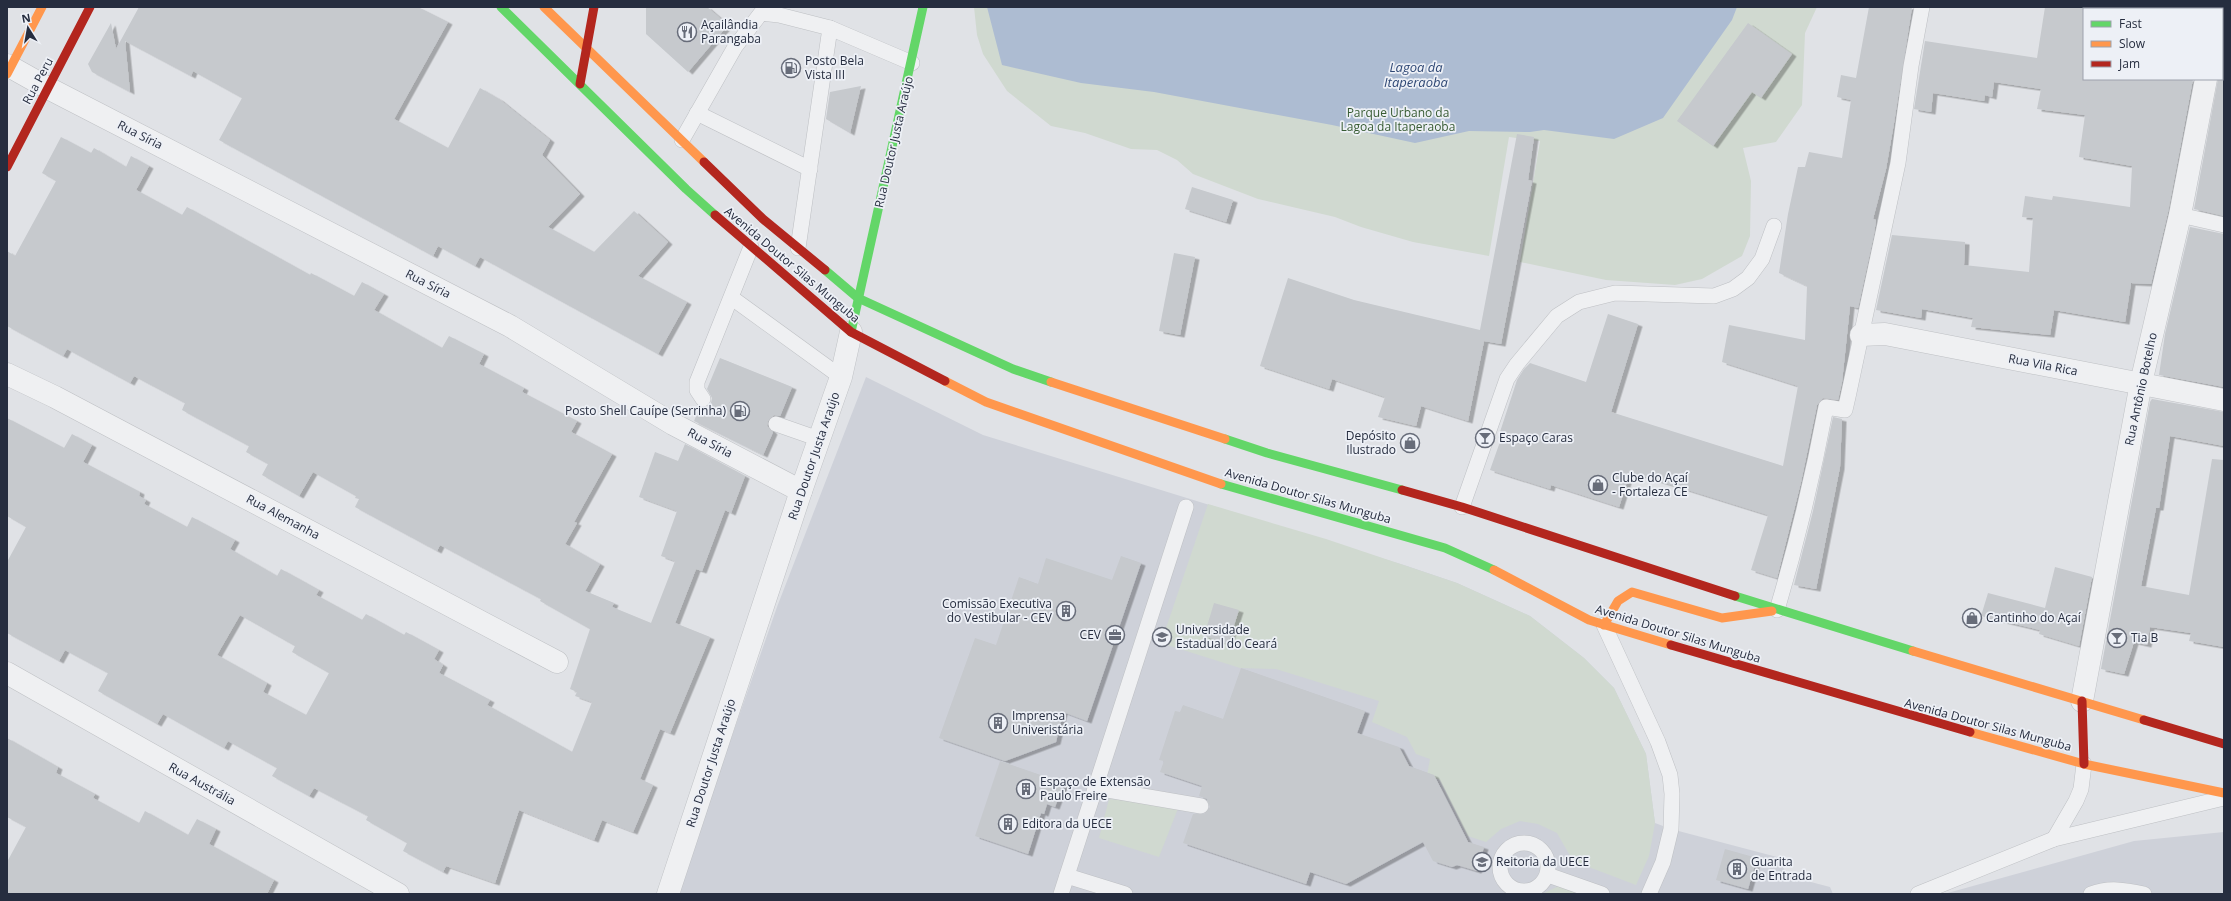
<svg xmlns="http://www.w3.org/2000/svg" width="2231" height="901" font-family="'Open Sans',sans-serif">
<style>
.built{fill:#ced1d9}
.green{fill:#d0d9d0}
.water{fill:#adbcd2}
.building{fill:#c6c9cd;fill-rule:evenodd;filter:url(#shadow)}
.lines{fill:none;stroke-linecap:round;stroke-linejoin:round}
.lane-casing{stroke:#bec0c4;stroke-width:16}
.street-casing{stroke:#bec0c4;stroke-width:23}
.lane{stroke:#eff0f2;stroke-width:15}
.street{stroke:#eff0f2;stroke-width:22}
.fast{stroke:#63d668;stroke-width:9}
.slow{stroke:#ff974d;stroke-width:9}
.jam{stroke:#b3261e;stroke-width:9}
.labels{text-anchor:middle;stroke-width:3.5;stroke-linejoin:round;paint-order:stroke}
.poi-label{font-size:12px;fill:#262d3f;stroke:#edf0f6;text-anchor:start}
.street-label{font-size:12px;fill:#262d3f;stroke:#edf0f6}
.park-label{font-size:12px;fill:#375b33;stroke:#edf0f6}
.water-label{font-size:13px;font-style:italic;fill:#2f4875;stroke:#edf0f6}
</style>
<defs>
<filter id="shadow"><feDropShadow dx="4.5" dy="2.5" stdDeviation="0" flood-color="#0004"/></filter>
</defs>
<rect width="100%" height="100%" fill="#e0e2e6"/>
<g class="built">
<path d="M866,377L983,435L1407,566L1457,583L1530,616L1584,658L1614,688L1646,754L1655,823L1671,829L1777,857L1788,876L1830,887L1833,894H677L777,607Z"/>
<path d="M2224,832V894H1944L2134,841Z"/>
</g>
<g class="green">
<path d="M974,7H1817L1805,33L1802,105L1776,142L1743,148L1751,181L1750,236L1742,256L1702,279L1675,285L1606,280L1520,262L1540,141L1509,137L1489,256L1413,242L1361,227L1335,217L1258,199L1193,174L1177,160L1157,150L1131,149L1085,133L1051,126L1007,91L983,54L977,35Z"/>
<path d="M1208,504L1326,539L1457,583L1530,616L1584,658L1614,688L1646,754L1655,823L1649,856L1636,885L1573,861L1557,833L1538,824L1520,821L1501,829L1486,842L1468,836L1440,780L1427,775L1430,759L1416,754L1407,737L1372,722L1379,701L1276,669L1240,668L1161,643Z"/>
<path d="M1109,799L1179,806L1159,857L1099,838Z"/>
<path d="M1563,884L1590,894H1542Z"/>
</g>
<path class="water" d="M987,7H1737L1732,20L1663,118L1614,139L1544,130L1530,132L1469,131L1415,143L1332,125L1154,92L1081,83L1002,65Z"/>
<g class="building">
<path d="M139,7H418L448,22L394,119L448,148L480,88L499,99L550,140L542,155L580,194L548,227L594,252L634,211L668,242L638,276L687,302L658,354L480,257L475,266L438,246L433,256L219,140L242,98L193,71L191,76L125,41L130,92L92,72L88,64L111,23L116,49Z"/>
<path d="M646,7H707L728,25L688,72L646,34Z"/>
<path d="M1869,7H1912L1894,123L1886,169L1873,219L1876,220L1874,234L1858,308L1850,306L1842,382L1838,400L1823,398L1817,405L1801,482L1777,578L1751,570L1768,515L1630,472L1619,507L1551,485L1550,489L1490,470L1501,439L1498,438L1517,380L1524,369L1530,363L1586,382L1608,314L1638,324L1611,412L1783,466L1798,386L1722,362L1729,325L1805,340L1807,286L1779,273L1788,214L1798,167H1805L1809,152L1842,158L1851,100L1837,97L1841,75L1856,78Z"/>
<path d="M2045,7H2084V79H2193L2168,212L2151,284L2131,283L2125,322L2054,310L2050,335L1971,327L1973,318L1922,309L1921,318L1876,310L1892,235L1965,242L1964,265L2029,272L2033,218L2022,217L2025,196L2052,200L2053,196L2130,207L2132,166L2079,157L2085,115L2037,109L2041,89L1994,82L1992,97L1985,95L1984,101L1933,93L1931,112L1914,109L1925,41L2037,58Z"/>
<path d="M1748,23L1792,54L1761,98L1752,92L1713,146L1677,121Z"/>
<path d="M2218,79H2224V216L2194,209Z"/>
<path d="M861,86L850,133L826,119L830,92Z"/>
<path d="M1517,134L1534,137L1528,180L1532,181L1501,344L1484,341L1468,421L1421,406L1416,426L1378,417L1385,397L1332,379L1329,389L1260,366L1288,278L1354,300L1480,330Z"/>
<path d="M61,137L91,153L94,148L126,167L131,156L149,166L136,190L182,215L187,207L310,275L311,273L354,296L362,282L384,294L374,310L442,348L449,336L484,354L479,364L524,388L522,392L577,421L571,432L612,454L574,522L577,523L565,544L600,564L585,591L614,603L612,607L651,623L675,561L661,556L677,511L639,497L655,452L678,461L685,444L745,476L731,513L725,510L702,571L696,569L675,623L710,637L670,733L660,729L640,779L653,785L633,832L602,820L594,840L519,810L495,883L446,866L443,872L403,851L407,843L366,820L368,816L314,788L309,796L272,776L277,768L228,741L224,748L163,714L157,724L98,691L108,673L65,650L59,661L7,633V562L26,527L7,516V418L64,448L72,434L92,445L83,462L140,492L139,496L146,500L144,504L187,527L192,517L235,540L230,549L277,576L281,569L319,590L316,595L362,620L366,614L404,635L406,632L439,650L434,659L443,665L439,673L490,700L487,705L572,752L592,702L575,696L577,692L570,689L590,629L540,601L541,599L440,545L437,551L355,507L359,499L355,498L356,496L313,472L299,496L262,475L268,464L246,452L249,446L182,410L185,403L134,376L130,383L67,349L63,356L7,326V251L15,256L56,181L42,173ZM240,615L295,646L292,652L329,673L306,715L263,692L267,683L217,655Z"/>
<path d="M1192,187L1233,200L1226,222L1185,209Z"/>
<path d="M2190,227L2224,234V387L2159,375L2165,334Z"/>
<path d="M1174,253L1195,257L1180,335L1159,331Z"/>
<path d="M720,358L792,387L780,416L774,415L768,421L767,426L773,432L763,455L694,421L700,407H708L711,403L712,398L707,389Z"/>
<path d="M2152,399L2224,412V446L2170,436L2159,508H2156L2141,586L2189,595L2212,459L2224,460V647L2189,641L2191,633L2150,627L2147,645L2134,642L2124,674L2101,669L2150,402Z"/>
<path d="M1833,417L1842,419L1840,467L1816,589L1794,585L1813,511Z"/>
<path d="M1121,556L1141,563L1087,721L1063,712L1056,742L1005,761L939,738L975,638L996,645L1019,577L1038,584L1046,558L1112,580Z"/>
<path d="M2055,567L2092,577L2079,646L2039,634L2040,630L1981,616L1988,593L2045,608Z"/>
<path d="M1214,603L1239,610L1228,644L1204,636Z"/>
<path d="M1241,668L1365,711L1357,733L1399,747L1409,766L1434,775L1468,842L1484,847L1477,871L1457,865L1452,867L1433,861L1423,842L1346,884L1310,872L1306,884L1183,843L1193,814H1204L1210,807L1207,799L1199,796L1202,786L1160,772L1164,761L1159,760L1175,711L1180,712L1183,705L1223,719Z"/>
<path d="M7,738L58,767L56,773L95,794L93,798L139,823L145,811L188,835L197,819L216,829L209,844L274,880L267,894H7V862L26,827L7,817Z"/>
<path d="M1000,761L1064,783L1055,807L1047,804L1044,814L1041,813L1028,854L975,836Z"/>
<path d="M1725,849L1757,858L1748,889L1716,880Z"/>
</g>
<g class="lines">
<g class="lane-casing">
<g id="lane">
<path d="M830,28L912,63"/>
<path d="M697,113L810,169"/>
<path d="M682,140L735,47L761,13L779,15L830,28L798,248"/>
<path d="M2180,215L2224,225"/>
<path d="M732,298L841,377"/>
<path d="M703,399L697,390V382L751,247"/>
<path d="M776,424L819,439"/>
<path d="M1462,507L1507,379L1517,364L1557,316L1579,302L1615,293L1714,296L1733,289L1748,278L1762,259L1774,226"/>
<path d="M1777,610C1797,543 1813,476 1826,407L1845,410L1848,397L1898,163L1911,66L1922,7"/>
<path d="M1604,625L1658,742L1670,775L1672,794L1671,829L1663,862L1649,894"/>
<path d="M1096,788L1201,806"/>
<path d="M2054,839L2076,801L2081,789L2084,764"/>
<circle cx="1524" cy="867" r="24"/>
<path d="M1548,875L1602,894"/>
<path d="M1067,876L1125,894"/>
<path d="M1061,894L1186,507"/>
<path d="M1918,894L2054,839L2224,798"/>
<path d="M2091,894C2109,887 2125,890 2144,894"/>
</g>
</g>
<g class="street-casing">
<g id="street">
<path d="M2219,9V7"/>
<path d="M7,65L48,88L510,326L673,424L801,491"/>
<path d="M1861,335L1885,334L2224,400"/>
<path d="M7,374L55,397L557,662"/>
<path d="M7,673L398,894"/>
<path d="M2082,701L2141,383L2180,215L2206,79"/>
<path d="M668,894L801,491L841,377L851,332"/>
</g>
</g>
<use href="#lane" class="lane"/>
<use href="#street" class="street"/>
<g class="fast">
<path d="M501,7L686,189L715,215"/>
<path d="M825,270L858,298L1013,369L1051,382"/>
<path d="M851,332L923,7"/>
<path d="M1225,439L1267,453L1402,490"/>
<path d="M1221,484L1445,548L1494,570"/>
<path d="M1735,596L1913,651"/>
</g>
<g class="slow">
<path d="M544,7L704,162"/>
<path d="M7,74L42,7"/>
<path d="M945,381L986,402L1221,484"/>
<path d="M1051,382L1225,439"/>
<path d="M1494,570L1589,620L1671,645"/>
<path d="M1604,625L1618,601L1632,592L1722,618L1772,611"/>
<path d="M1913,651L2144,720"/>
<path d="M1970,732L2084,764L2224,793"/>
</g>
<g class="jam">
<path d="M580,84L594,7"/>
<path d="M704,162L763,219L825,270"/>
<path d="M7,167L90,7"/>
<path d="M715,215L851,332L945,381"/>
<path d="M1402,490L1462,507L1735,596"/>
<path d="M1671,645L1970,732"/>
<path d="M2082,701L2084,764"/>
<path d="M2144,720L2224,744"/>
</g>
</g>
<defs>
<g id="restaurant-ring" transform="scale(1)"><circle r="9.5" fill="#edf0f6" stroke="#676c79" stroke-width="1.5"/><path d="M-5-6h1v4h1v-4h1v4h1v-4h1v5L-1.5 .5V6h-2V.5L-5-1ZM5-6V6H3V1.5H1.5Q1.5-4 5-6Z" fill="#676c79"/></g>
<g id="fuel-ring" transform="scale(1)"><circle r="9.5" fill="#edf0f6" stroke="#676c79" stroke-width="1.5"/><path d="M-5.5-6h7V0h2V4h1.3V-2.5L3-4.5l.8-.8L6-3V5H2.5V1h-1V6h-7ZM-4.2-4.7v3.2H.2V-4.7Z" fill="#676c79"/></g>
<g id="bar-ring" transform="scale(1)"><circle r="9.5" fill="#edf0f6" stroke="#676c79" stroke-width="1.5"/><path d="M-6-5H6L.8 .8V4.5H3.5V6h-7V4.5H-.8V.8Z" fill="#676c79"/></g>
<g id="shop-ring" transform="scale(1)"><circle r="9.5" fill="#edf0f6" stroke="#676c79" stroke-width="1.5"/><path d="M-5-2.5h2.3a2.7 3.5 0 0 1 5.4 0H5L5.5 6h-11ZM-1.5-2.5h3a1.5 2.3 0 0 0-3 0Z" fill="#676c79"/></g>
<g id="building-ring" transform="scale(1)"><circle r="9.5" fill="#edf0f6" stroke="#676c79" stroke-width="1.5"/><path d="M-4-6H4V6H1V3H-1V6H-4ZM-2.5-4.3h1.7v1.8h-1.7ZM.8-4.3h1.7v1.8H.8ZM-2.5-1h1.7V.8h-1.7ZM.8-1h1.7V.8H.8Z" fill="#676c79"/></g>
<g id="office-ring" transform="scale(1)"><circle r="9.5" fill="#edf0f6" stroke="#676c79" stroke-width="1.5"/><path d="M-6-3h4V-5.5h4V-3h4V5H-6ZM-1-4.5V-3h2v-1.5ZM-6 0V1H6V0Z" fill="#676c79"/></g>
<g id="university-ring" transform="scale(1)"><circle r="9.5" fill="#edf0f6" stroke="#676c79" stroke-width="1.5"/><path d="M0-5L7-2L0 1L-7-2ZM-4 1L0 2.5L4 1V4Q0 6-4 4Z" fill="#676c79"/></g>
</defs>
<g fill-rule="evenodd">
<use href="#restaurant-ring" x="687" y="32"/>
<use href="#fuel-ring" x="791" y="68"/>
<use href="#fuel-ring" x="740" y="411"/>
<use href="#bar-ring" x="1485" y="438"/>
<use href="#shop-ring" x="1410" y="443"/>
<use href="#shop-ring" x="1598" y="485"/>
<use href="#building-ring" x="1066" y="611"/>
<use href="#shop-ring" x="1972" y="618"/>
<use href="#office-ring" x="1115" y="635"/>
<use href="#university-ring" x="1162" y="637"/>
<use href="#bar-ring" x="2117" y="638"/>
<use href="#building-ring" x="998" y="723"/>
<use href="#building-ring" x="1026" y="789"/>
<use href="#building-ring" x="1008" y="824"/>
<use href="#university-ring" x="1482" y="862"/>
<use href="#building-ring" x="1737" y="869"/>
</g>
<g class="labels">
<g class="poi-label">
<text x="701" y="29">Açailândia<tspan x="701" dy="14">Parangaba</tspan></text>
<text x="805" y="65">Posto Bela<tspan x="805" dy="14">Vista III</tspan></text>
<text x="726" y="415" text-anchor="end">Posto Shell Cauípe (Serrinha)</text>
<text x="1396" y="440" text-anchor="end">Depósito<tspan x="1396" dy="14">Ilustrado</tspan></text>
<text x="1499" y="442">Espaço Caras</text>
<text x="1612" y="482">Clube do Açaí<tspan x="1612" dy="14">- Fortaleza CE</tspan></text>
<text x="1052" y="608" text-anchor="end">Comissão Executiva<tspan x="1052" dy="14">do Vestibular - CEV</tspan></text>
<text x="1986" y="622">Cantinho do Açaí</text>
<text x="1176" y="634">Universidade<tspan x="1176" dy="14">Estadual do Ceará</tspan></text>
<text x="1101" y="639" text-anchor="end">CEV</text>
<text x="2131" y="642">Tia B</text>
<text x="1012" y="720">Imprensa<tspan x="1012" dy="14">Univeristária</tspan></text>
<text x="1040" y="786">Espaço de Extensão<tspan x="1040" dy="14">Paulo Freire</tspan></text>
<text x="1022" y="828">Editora da UECE</text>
<text x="1496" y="866">Reitoria da UECE</text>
<text x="1751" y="866">Guarita<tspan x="1751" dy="14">de Entrada</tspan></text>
</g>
<g class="street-label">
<text transform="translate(38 81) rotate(-62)" y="4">Rua Peru</text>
<text transform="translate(140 135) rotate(27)" y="4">Rua Síria</text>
<text transform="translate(894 142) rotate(-77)" y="4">Rua Doutor Justa Araújo</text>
<text transform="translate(792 265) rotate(40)" y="4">Avenida Doutor Silas Munguba</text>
<text transform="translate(428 284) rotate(27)" y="4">Rua Síria</text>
<text transform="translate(2043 365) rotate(11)" y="4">Rua Vila Rica</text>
<text transform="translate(2141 389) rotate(-78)" y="4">Rua Antônio Botelho</text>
<text transform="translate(710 443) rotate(28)" y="4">Rua Síria</text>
<text transform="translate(814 456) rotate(-71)" y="4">Rua Doutor Justa Araújo</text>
<text transform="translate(1308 496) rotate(16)" y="4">Avenida Doutor Silas Munguba</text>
<text transform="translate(283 517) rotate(28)" y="4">Rua Alemanha</text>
<text transform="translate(1678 634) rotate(17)" y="4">Avenida Doutor Silas Munguba</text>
<text transform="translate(1988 725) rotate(15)" y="4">Avenida Doutor Silas Munguba</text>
<text transform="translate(711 763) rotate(-72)" y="4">Rua Doutor Justa Araújo</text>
<text transform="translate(202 784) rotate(29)" y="4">Rua Austrália</text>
</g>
<g class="park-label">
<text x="1398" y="117">Parque Urbano da<tspan x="1398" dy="14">Lagoa da Itaperaoba</tspan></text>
</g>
<g class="water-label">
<text x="1416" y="72">Lagoa da<tspan x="1416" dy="15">Itaperaoba</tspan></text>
</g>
</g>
<rect width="2231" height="901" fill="none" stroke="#262d3f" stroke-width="16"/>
<rect x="2083" y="8" width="140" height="72" fill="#edf0f6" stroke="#9da2ad"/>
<rect x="2091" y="21" width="20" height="6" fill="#63d668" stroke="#9da2ad"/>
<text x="2119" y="28" font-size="12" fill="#262d3f">Fast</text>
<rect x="2091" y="41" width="20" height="6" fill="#ff974d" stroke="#9da2ad"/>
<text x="2119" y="48" font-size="12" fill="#262d3f">Slow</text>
<rect x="2091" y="61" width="20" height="6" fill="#b3261e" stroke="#9da2ad"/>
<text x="2119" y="68" font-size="12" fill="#262d3f">Jam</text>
<g transform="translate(28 28) rotate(349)" stroke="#edf0f6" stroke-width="3" paint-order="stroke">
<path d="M0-3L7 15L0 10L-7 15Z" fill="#262d3f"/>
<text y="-6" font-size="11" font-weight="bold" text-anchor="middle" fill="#262d3f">N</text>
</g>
</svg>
